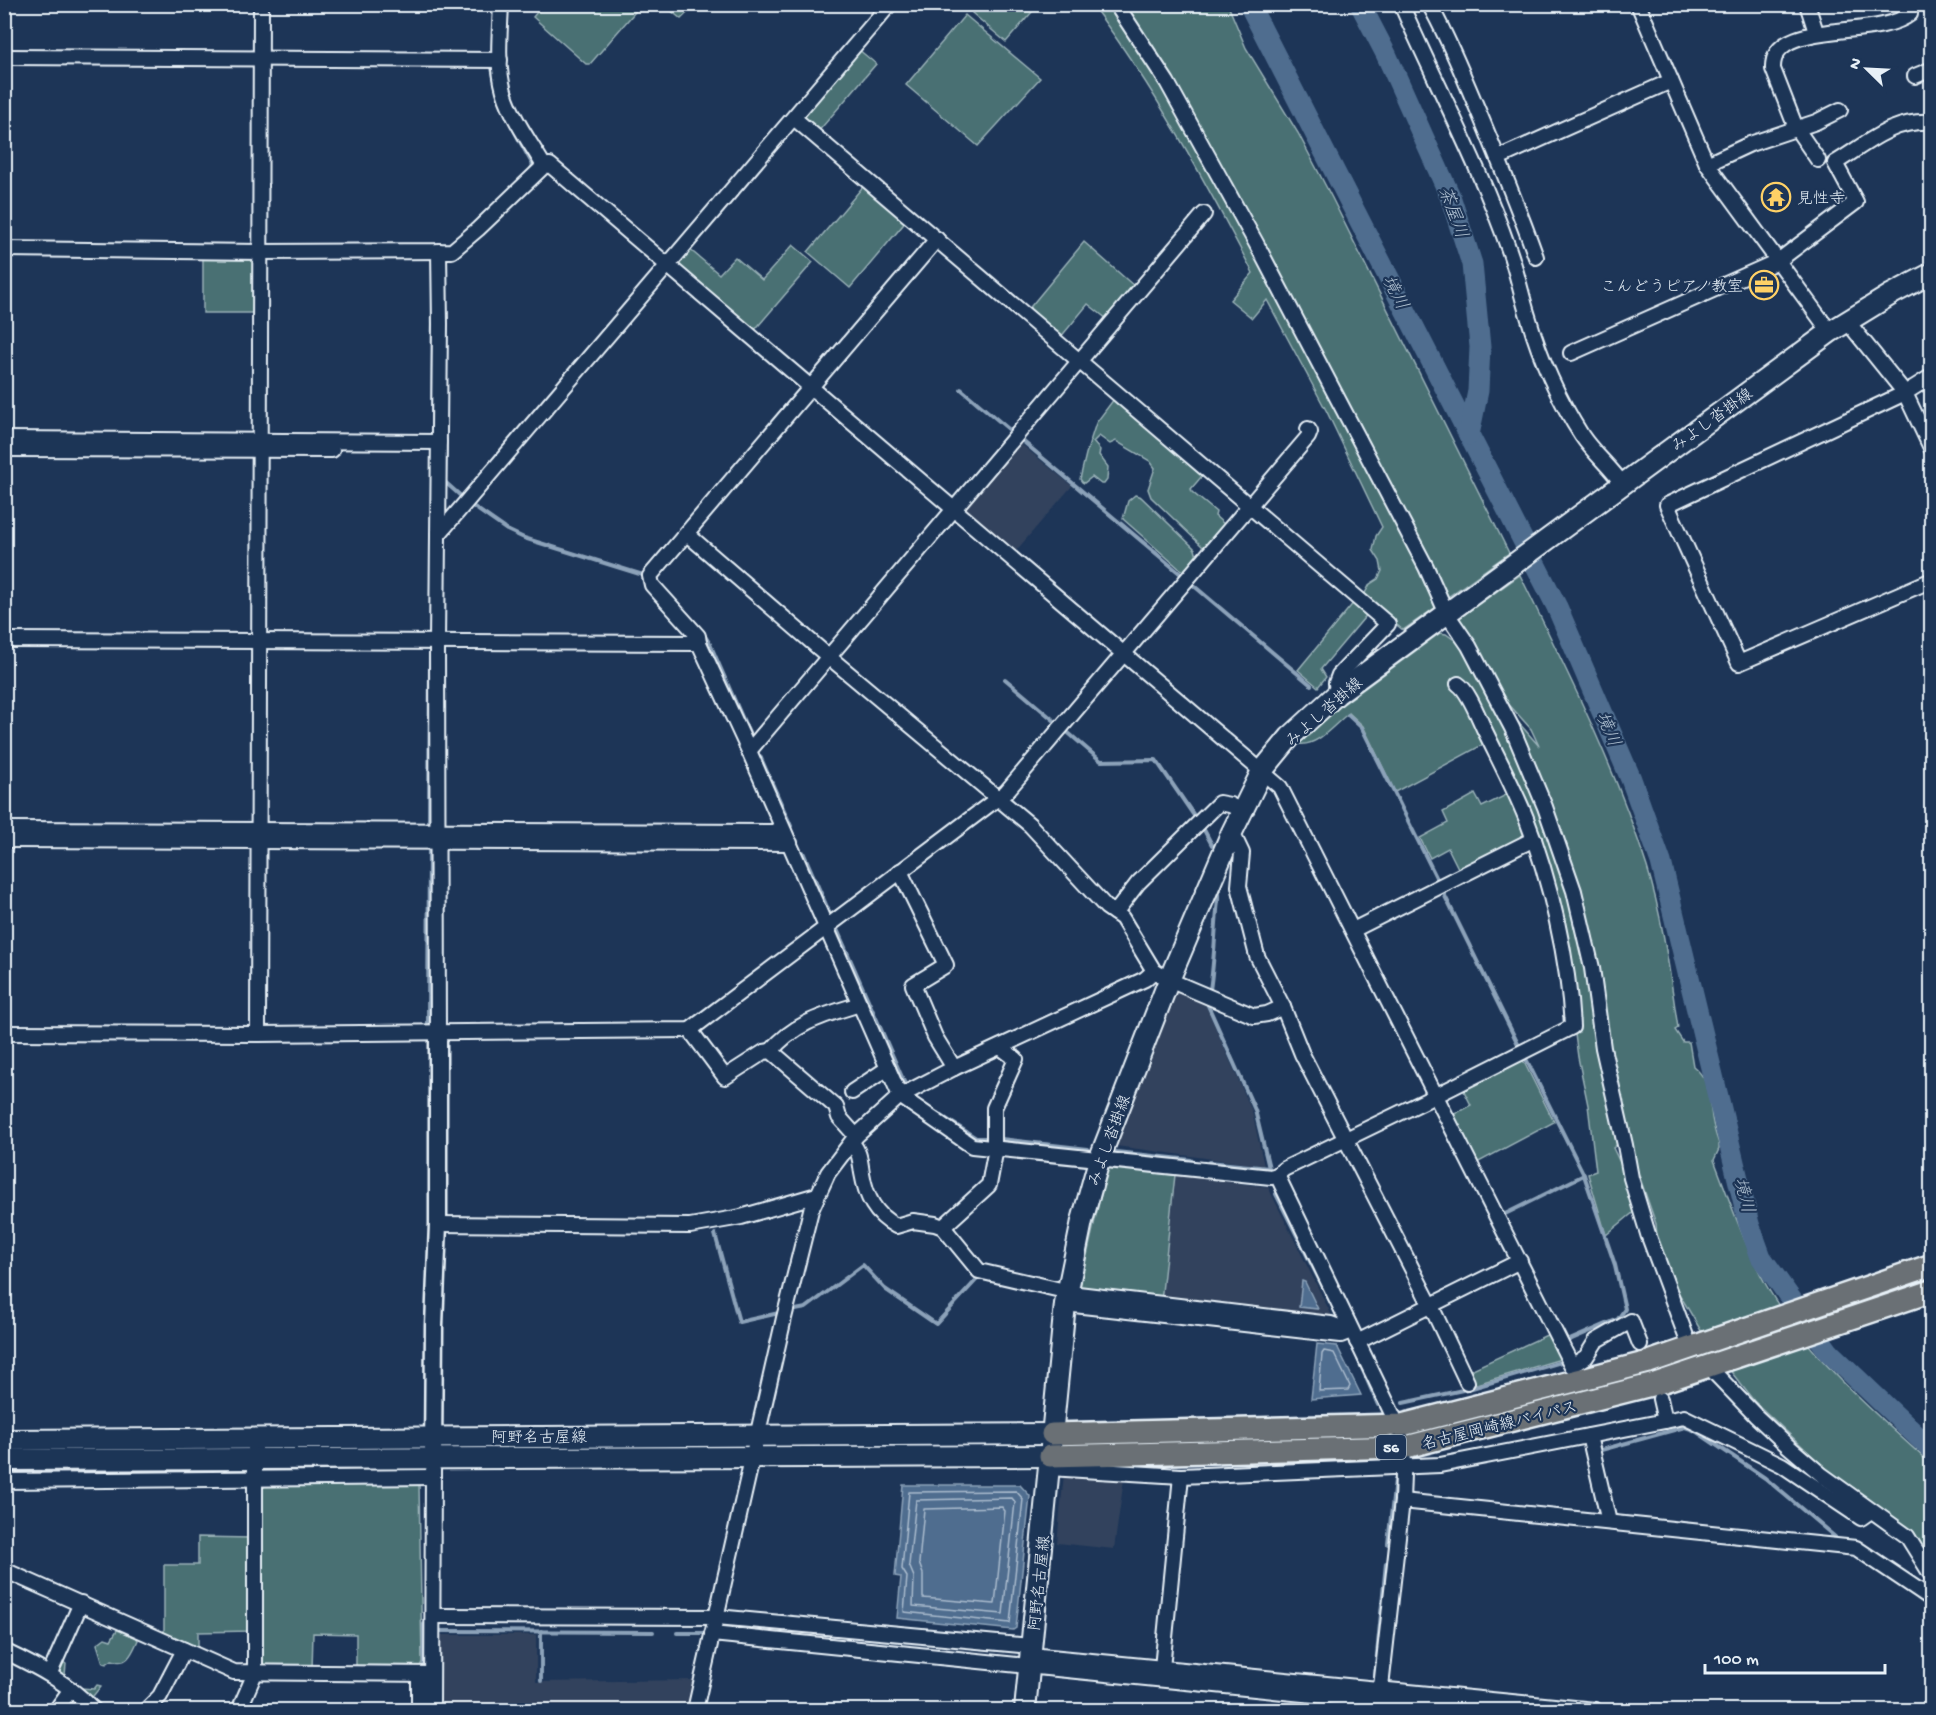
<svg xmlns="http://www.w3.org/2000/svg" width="1936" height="1715" font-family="'Gochi Hand','Klee One',sans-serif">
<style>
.built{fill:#31425d}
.green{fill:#486f73;stroke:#98b0b6;stroke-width:1.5}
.water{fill:#4f6d8f;stroke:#8ca2b9;stroke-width:1.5}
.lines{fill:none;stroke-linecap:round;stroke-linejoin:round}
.shore{stroke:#abbcce;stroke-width:1.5}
.stream{stroke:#8ca2b9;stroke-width:4}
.river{stroke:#4f6d8f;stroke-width:21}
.minor-casing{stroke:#e8f1f8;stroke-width:18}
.tertiary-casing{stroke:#e8f1f8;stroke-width:21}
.secondary-casing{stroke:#e8f1f8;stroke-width:24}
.primary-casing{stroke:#e8f1f8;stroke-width:26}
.minor{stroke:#1d3557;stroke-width:14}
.tertiary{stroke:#1d3557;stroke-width:16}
.secondary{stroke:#1d3557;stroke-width:20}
.primary{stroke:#6a7074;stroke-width:21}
.labels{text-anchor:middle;stroke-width:4.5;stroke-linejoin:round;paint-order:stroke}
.shield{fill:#1d3557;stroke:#abb9c8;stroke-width:1.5}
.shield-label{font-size:15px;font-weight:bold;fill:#e8f1f8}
.poi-label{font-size:16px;fill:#e8f1f8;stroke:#1d3557;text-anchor:start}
.street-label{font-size:16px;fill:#e8f1f8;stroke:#1d3557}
.water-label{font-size:18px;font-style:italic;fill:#b2c3d3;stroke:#1d3557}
</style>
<rect width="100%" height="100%" fill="#1d3557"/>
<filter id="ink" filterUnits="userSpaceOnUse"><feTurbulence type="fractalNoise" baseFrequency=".0167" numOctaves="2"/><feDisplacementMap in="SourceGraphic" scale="12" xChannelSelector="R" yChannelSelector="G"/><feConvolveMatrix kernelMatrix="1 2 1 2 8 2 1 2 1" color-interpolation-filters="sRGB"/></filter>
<g filter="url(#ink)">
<g class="built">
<path d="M1016,440L1072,486L1014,553L961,508Z"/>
<path d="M1177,991L1205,1004L1252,1111L1264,1166L1116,1146Z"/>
<path d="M1175,1175L1268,1187L1334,1320L1161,1301Z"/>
<path d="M1064,1474L1124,1479L1114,1549L1057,1543Z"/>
<path d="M438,1635H536V1682L697,1680L690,1710H438Z"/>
</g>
<g class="green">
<path d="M543,5V4L641,5L590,64H586L533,17Z"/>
<path d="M664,5H695L681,19Z"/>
<path d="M979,5V4L1038,5L1006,42L972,13Z"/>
<path d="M1092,5H1111L1165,85L1421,564L1436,607L1403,630L1363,597L1370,584L1378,579L1382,571L1380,561L1373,550L1376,536L1382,527L1327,412L1267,300L1252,318L1230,300L1253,273C1205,181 1155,88 1092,5Z"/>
<path d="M1121,5H1228L1246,48L1298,133L1332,198L1509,553L1445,599Z"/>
<path d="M965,15L1040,78L978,146L906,85Z"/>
<path d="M858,49L876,64L817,133L801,116Z"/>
<path d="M866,183L908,219L850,288L808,252Z"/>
<path d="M1084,242L1134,286V289L1107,319L1088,304L1060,338L1027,311Z"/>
<path d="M793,245L813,262L753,332L677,267L676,262L688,248L719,274L735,257L762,280Z"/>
<path d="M203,254L255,257L257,313H203Z"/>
<path d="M1114,399L1203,472L1202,476L1191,489L1192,492L1216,512L1215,516L1224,524V527L1208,546L1203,547L1151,497L1148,489L1155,468L1150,461L1116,441L1110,444L1099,436L1093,442L1100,450L1099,455L1108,467L1107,480L1104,484H1101L1092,477L1084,483L1082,482L1080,479L1086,454L1096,423Z"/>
<path d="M1135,495L1141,497L1195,549L1197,557L1186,570H1181L1123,519L1128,501Z"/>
<path d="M1520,575C1567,671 1615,766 1647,867C1663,919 1670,975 1678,1028L1675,1030L1683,1042H1689L1693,1066C1709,1079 1708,1092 1711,1110C1712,1122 1715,1133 1719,1144V1149L1714,1160C1730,1201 1744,1244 1765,1283C1802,1350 1874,1413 1931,1464V1551L1888,1520L1836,1478L1754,1401L1707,1341L1671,1280L1658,1249L1656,1224L1627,1141L1595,967L1505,707L1539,746L1531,729L1496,690L1455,621Z"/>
<path d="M1355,601L1369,612L1321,669L1326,677L1318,687L1298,670Z"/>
<path d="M1440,633L1446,634L1460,644L1473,659L1526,770L1572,895L1619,1143L1613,1148L1624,1171L1635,1211L1606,1235L1588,1174L1596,1171L1588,1105L1578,1057L1562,936L1536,838L1461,690L1486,743L1395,792L1363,726L1349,713C1335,723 1318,747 1299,744L1342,705Z"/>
<path d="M1512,792L1527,840L1460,872L1448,848L1430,858L1420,838L1448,823L1443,812L1475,794L1482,807Z"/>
<path d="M1521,1056L1554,1122L1475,1164L1451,1116L1471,1105L1461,1085Z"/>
<path d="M1109,1168L1175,1175L1161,1301L1079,1291L1099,1202Z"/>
<path d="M1549,1334L1561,1359L1473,1385L1466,1372Z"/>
<path d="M419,1483L422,1662L419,1669L356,1670V1634L313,1633L312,1670H261L262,1490L266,1484Z"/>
<path d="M198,1537L251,1538V1631L198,1632V1652L164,1637V1565H198Z"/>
<path d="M117,1630L136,1637L138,1640C132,1653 128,1666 112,1660L106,1664L103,1663L97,1644L105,1638L111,1640Z"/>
<path d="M62,1661L66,1664L65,1675L81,1688L94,1689L97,1685L101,1686L90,1700L62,1676L58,1670Z"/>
</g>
<g class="water">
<path d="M1302,1281L1305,1282L1318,1309L1299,1307Z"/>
<path d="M1317,1344L1337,1346L1361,1395L1311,1399Z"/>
<path d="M903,1485H1020L1030,1496L1016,1628L1013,1630L897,1618L901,1577L895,1576Z"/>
</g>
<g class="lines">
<g class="shore">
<path d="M1324,1351L1334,1353L1350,1386L1348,1390L1319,1391L1322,1354Z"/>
<path d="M1016,1491L1023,1499L1010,1623L904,1612L907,1577L902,1569L909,1492Z"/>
<path d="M1012,1498L1015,1502L1003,1614L913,1606L914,1577L909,1565L916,1500Z"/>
<path d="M1002,1507L1005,1511L995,1604L923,1598V1574L919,1563L924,1509Z"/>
</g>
<g class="stream">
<path d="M492,68C499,107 514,131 533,165L530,171"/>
<path d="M961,389L1012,432"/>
<path d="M432,436L433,297"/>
<path d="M1019,438L1183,576"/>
<path d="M446,444L445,482L463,498"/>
<path d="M432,500V456"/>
<path d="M474,507L507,530L524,538L643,575"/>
<path d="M1193,585L1311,685"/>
<path d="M703,633L710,644L749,733"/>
<path d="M1005,679L1057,723"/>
<path d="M1348,715L1362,728L1439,883"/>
<path d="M1065,730L1101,761L1156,760L1197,820"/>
<path d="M760,756L791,826"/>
<path d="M1202,826L1212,845"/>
<path d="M429,827L430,651"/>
<path d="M803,852L830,914"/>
<path d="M1442,890L1520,1048"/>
<path d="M836,927L905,1084"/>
<path d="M1210,990C1215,956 1215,923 1219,890"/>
<path d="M1206,1001L1255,1110L1269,1168L1209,1162"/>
<path d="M428,1024L429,848"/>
<path d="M1525,1057L1584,1175L1615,1265L1625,1309L1618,1319L1565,1342"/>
<path d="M937,1113L976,1138H988"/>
<path d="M1001,1139L1088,1149"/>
<path d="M1116,1152L1191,1160"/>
<path d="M1276,1194L1330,1301"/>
<path d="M1503,1215L1584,1175"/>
<path d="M715,1234L739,1322L779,1313"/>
<path d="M790,1311L806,1308L863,1265L885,1289L936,1324L980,1276L982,1277"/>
<path d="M1358,1359L1378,1405"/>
<path d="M1403,1403L1472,1388L1561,1362"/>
<path d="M1601,1450L1685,1427L1694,1430L1765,1478L1835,1537"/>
<path d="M1388,1544L1395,1480"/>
<path d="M1892,1580L1901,1586"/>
<path d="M1918,1598L1932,1608"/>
<path d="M424,1624V1668"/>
<path d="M440,1631L653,1632"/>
<path d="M677,1633H705"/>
<path d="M541,1681V1631"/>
<path d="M1374,1685L1386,1563"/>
<path d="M1461,1704L1523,1710"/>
</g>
<g class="river">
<path d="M1249,4L1557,607L1631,779L1661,862L1749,1224L1761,1257L1829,1352L1932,1450"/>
<path d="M1360,4L1386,54L1450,196L1472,264L1480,347L1478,391L1469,435"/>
</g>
<g class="minor-casing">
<g id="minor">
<path d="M501,4C500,31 497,58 502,83C508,113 529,140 544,166"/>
<path d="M1116,4L1167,82L1256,243L1426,567L1447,614L1469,646L1512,728L1545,807L1574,891L1592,968L1603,1048L1625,1145L1631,1178L1648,1234L1690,1347"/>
<path d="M1401,4C1437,86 1480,166 1509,250C1517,272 1521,294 1528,316C1540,358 1559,400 1582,436C1594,454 1611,467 1623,485"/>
<path d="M1429,4C1448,37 1462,73 1477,108C1498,158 1518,207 1536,257"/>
<path d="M1638,4L1707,164L1830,332"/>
<path d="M1807,4L1816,32"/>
<path d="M4,57L500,60"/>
<path d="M1915,76L1932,69"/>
<path d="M795,119L1388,624L1339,675L1336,683L1337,694"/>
<path d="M1498,158L1671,81"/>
<path d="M1818,160L1796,128L1773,69C1771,17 1876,41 1910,14V4"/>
<path d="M1707,164L1750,144L1816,122L1840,110"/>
<path d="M544,166L550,165L1280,787L1572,1366L1586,1357L1596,1341L1631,1321L1640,1344"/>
<path d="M4,249L260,252L452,251L478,229L544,166"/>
<path d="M1847,321L1905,393L1932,450"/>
<path d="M1571,353L1778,261L1856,202L1835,163C1867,144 1892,119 1932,122"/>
<path d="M1932,376L1905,393L1667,505L1739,663L1932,580"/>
<path d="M4,439L439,442"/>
<path d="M4,449L332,450"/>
<path d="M687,534L829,657L1030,825L1106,907L1122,918L1154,971L1169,980L1254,1016L1267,1014L1283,1007"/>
<path d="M438,535L890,4"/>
<path d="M4,640L699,643L749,751L900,1096L972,1146L1271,1177L1277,1175L1284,1169L1437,1095L1572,1027C1569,962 1550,879 1526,818C1514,788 1499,760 1485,731C1479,719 1469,691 1458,684"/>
<path d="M699,643L698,636L652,585L650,576L937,239"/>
<path d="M749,751L1204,214"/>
<path d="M4,829L784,832"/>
<path d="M1232,832L1242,853L1239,886L1257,956L1283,1007L1302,1054L1431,1306L1467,1382"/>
<path d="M4,840L790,843"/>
<path d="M900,871L946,965L913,985L935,1037L954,1068"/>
<path d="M1115,913L1138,883L1219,803L1230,805L1242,811"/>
<path d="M1353,930L1534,839"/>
<path d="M690,1030L725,1077L764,1052L771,1051L836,1107L839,1117L856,1136"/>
<path d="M438,1031L437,643L440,324L439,251"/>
<path d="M4,1033L258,1034L690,1030L1006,792L1308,437L1310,432L1308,429"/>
<path d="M258,1034L261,4"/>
<path d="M771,1051C795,1022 825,1015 860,1004"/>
<path d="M852,1092L888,1068"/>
<path d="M852,1143C860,1152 860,1161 862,1173C866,1197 875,1215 896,1226L913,1221L935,1224L943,1227L979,1271L1078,1294L1331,1324L1339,1327L1348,1323"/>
<path d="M994,1148V1108L1016,1059L1000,1047"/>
<path d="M1277,1175L1398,1426L1404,1447L1402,1501L1380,1696"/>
<path d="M438,1224L690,1226L741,1217L817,1195"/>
<path d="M943,1227L989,1185L996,1148"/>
<path d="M1065,1304L1341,1335L1346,1333"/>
<path d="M1357,1342L1520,1261"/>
<path d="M1709,1367L1756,1416L1788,1446L1822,1475L1907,1536L1932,1576"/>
<path d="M1660,1399L1665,1421L1684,1417L1782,1465L1861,1518L1871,1511"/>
<path d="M1589,1436L1609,1522"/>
<path d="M1049,1468L1181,1476L1440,1465L1665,1421"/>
<path d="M4,1481L433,1477"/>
<path d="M1402,1501L1856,1548L1932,1599"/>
<path d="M4,1570L234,1672L432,1674"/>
<path d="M433,1616L717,1617L1031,1646"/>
<path d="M712,1634L1461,1710"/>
<path d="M4,1651C38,1667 68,1683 94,1710"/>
<path d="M1030,1655L1595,1710"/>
<path d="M1162,1668L1181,1476"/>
<path d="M50,1673L81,1603"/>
<path d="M56,1710L71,1689"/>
<path d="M146,1710L160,1696L184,1650"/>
<path d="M239,1710L255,1673V1437"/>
<path d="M419,1710V1674"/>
<path d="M432,1710L433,1470"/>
<path d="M695,1710L784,1318L811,1210L828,1173L856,1136L900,1096L954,1068L1145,979L1154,971"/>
</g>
</g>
<g class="tertiary-casing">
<path id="tertiary" d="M433,1458L434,1326L438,1224V1031"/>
</g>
<g class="secondary-casing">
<g id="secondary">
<path d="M4,1440L1052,1434"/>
<path d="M4,1460L1050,1456"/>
<path d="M1025,1710L1065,1304L1082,1221L1099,1160L1169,980L1232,832L1262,771L1290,737L1337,694L1830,332L1892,294L1932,273"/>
</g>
</g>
<g class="primary-casing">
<g id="primary">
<path d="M1052,1434L1402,1425L1649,1362L1932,1265"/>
<path d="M1050,1456L1406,1447L1655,1384L1932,1291"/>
</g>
</g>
<use href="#minor" class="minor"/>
<use href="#tertiary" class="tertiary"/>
<use href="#secondary" class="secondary"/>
<use href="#primary" class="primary"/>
</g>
</g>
<defs>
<g id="temple-ring" transform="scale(1.5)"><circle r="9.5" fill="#1d3557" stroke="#ffd166" stroke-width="1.5"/><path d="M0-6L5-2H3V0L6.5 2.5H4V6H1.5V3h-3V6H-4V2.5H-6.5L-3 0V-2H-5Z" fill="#ffd166"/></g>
<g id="office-ring" transform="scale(1.5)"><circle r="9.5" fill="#1d3557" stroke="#ffd166" stroke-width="1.5"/><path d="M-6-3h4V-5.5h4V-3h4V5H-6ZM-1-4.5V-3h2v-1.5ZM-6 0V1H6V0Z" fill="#ffd166"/></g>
</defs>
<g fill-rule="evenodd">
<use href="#temple-ring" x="1776" y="197"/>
<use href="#office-ring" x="1764" y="285"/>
</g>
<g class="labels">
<rect class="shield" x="1376" y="1435" width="30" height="24" rx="4.5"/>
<g class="shield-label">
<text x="1391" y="1452">56</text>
</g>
<g class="poi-label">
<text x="1797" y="203">見性寺</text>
<text x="1743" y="291" text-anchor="end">こんどうピアノ教室</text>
</g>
<g class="street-label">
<text transform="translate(1711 419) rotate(-36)" y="6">みよし沓掛線</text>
<text transform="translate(1323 711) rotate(-41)" y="6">みよし沓掛線</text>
<text transform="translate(1108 1140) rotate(-70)" y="6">みよし沓掛線</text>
<text transform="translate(1499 1424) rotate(-14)" y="6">名古屋岡崎線バイパス</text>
<text x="539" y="1442">阿野名古屋線</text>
<text transform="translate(1038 1583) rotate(-84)" y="6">阿野名古屋線</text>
</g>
<g class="water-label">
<text transform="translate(1454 212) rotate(70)" y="6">茶屋川</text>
<text transform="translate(1396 292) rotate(63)" y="6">境川</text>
<text transform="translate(1609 729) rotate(67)" y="6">境川</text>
<text transform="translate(1745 1195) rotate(76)" y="6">境川</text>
</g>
</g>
<rect width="1936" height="1715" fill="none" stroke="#1d3557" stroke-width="24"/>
<rect x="12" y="12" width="1912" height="1691" fill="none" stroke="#e8f1f8" stroke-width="2" filter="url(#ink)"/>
<g transform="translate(1867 69) rotate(294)" stroke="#1d3557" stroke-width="4.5" paint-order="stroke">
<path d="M0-4.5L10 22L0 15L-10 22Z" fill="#e8f1f8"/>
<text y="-9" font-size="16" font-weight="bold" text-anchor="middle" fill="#e8f1f8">N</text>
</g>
<path d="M1705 1664v9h180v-9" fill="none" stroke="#e8f1f8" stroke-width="3"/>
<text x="1714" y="1664" font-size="18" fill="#e8f1f8" stroke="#1d3557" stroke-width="4.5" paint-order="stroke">100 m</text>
</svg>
